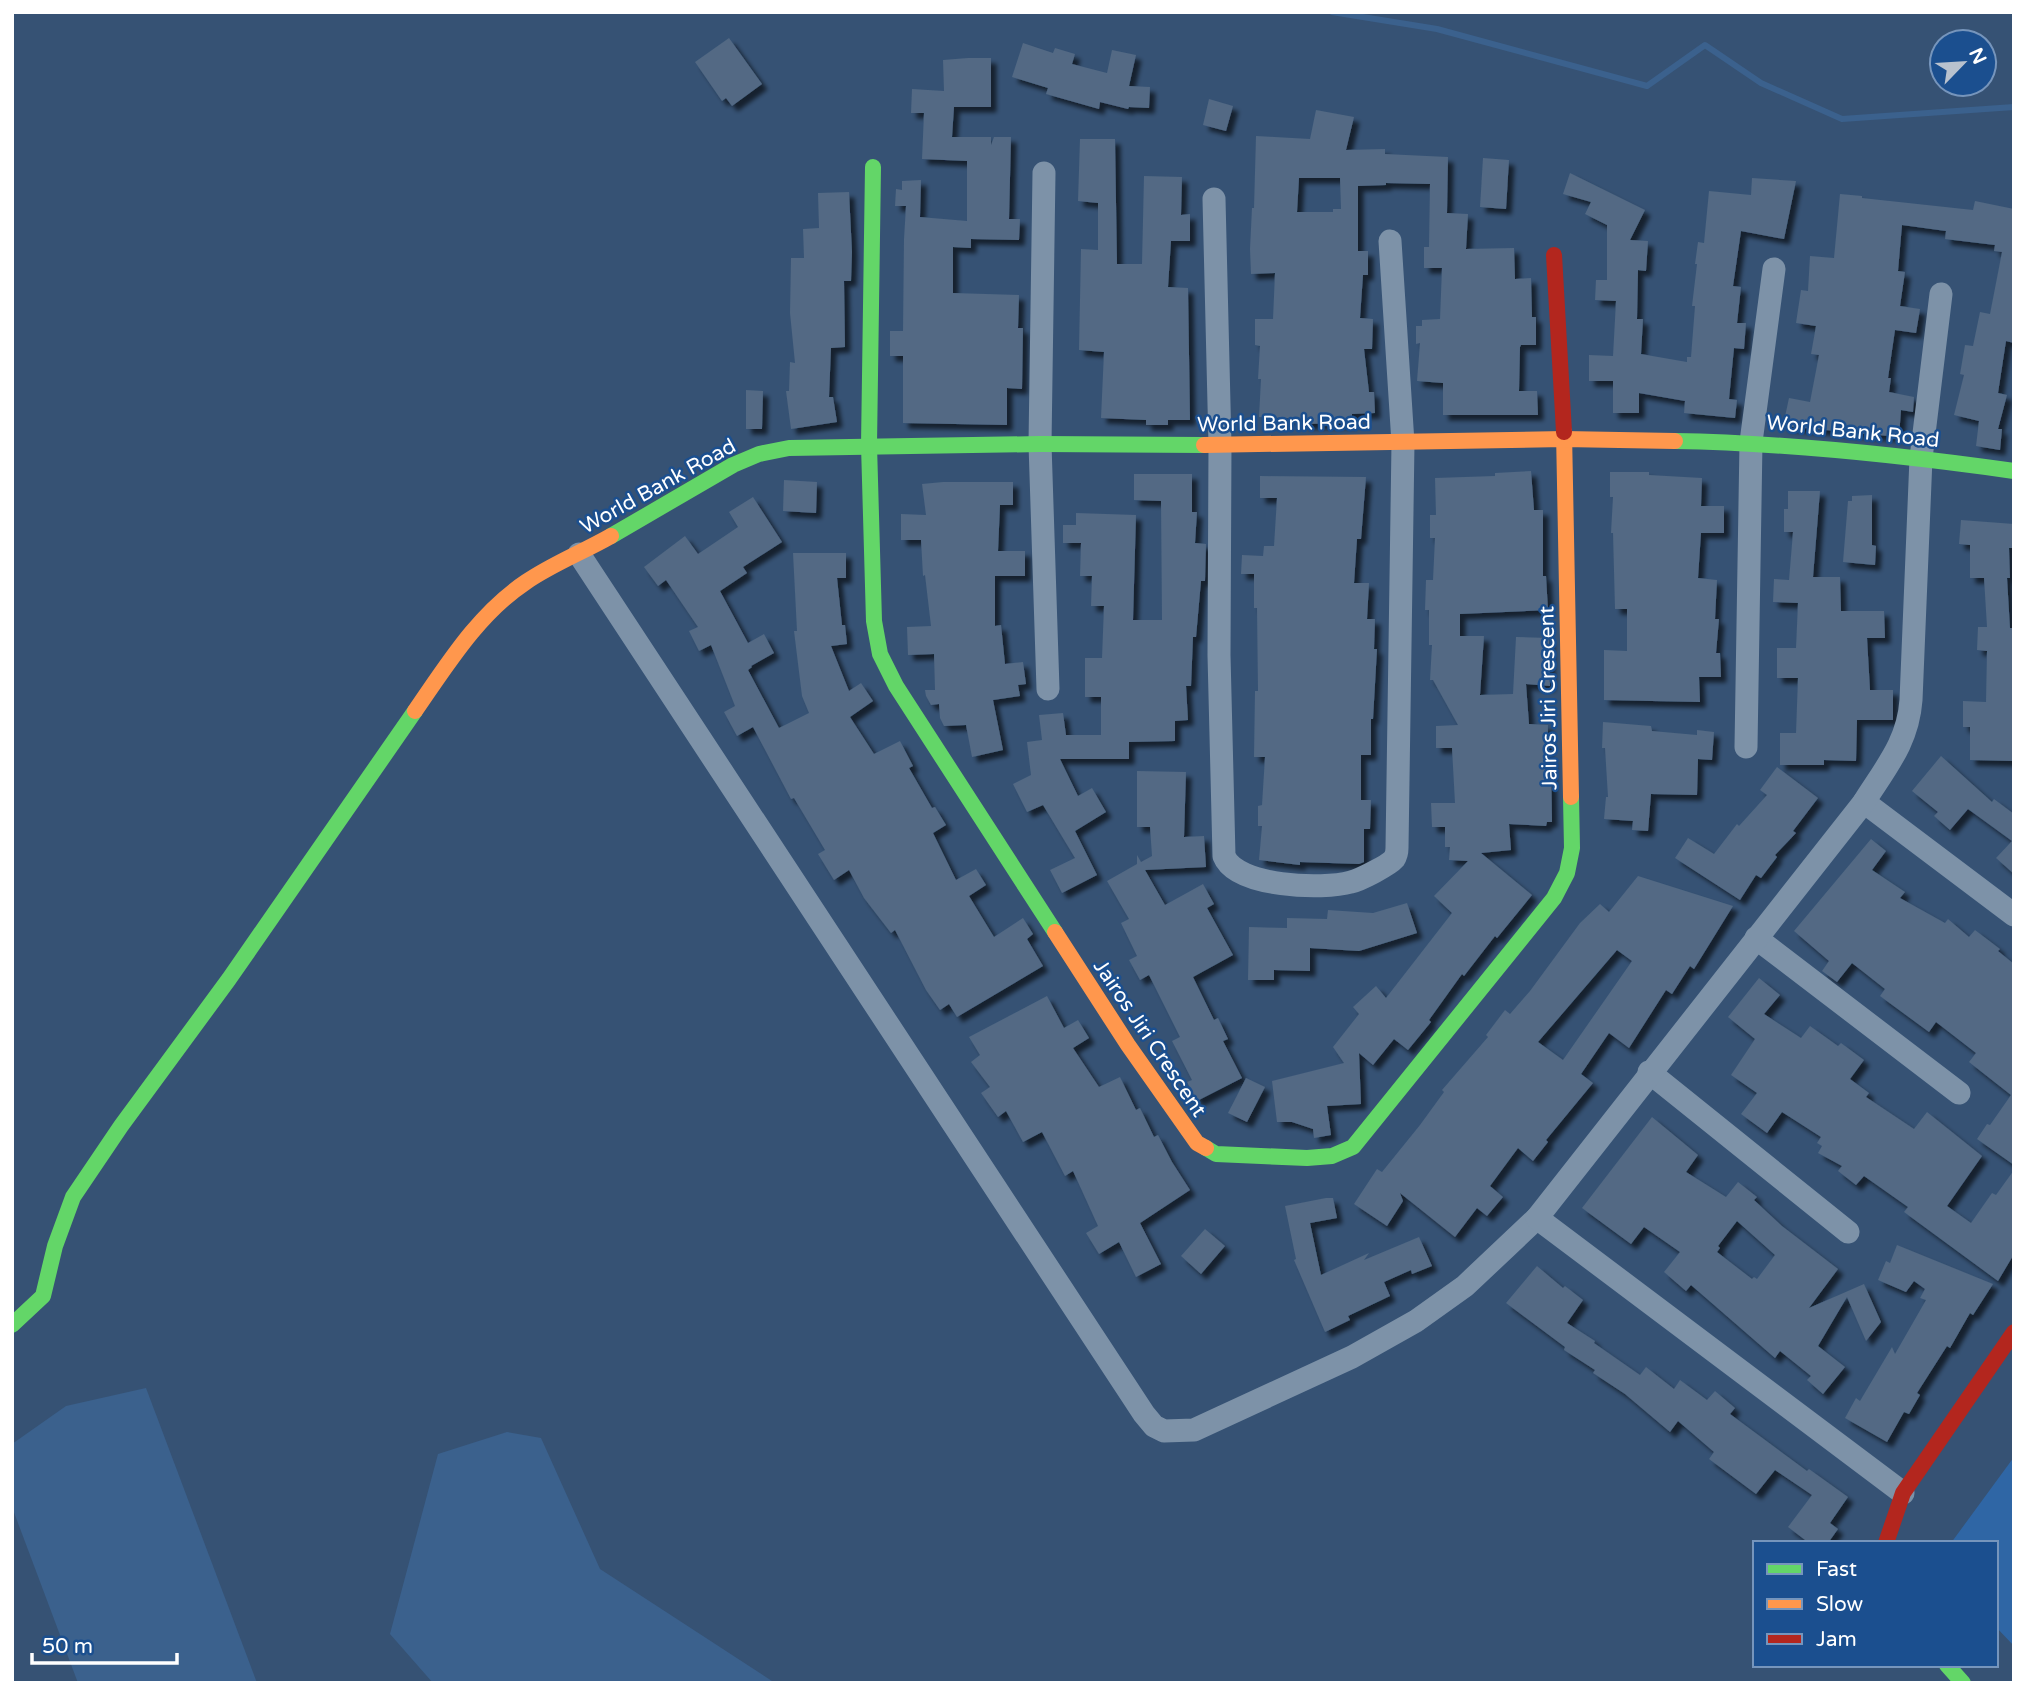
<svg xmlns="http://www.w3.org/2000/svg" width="2026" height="1695" font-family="'Varela Round',sans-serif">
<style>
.green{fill:#2f66a5}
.water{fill:#3b618d}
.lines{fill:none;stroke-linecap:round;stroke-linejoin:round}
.stream{stroke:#3b618d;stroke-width:6}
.building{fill:#526984;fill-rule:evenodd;filter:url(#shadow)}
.street{stroke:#7d92a8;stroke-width:23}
.fast{stroke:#63d668;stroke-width:16}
.slow{stroke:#ff974d;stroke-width:16}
.jam{stroke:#b3261e;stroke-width:16}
.labels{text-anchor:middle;stroke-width:5;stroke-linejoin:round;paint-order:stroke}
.street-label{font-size:21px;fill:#fff;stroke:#1b4f8f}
</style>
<defs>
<filter id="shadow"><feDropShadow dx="5.5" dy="5.5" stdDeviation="2" flood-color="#0009"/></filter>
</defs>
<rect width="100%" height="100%" fill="#365274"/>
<path class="green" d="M2014,1457V1646L1996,1627V1543H1951Z"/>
<g class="water">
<path d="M146,1388L257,1683H78L12,1507V1444L66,1406Z"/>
<path d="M507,1432L541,1438L600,1569L775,1683H433L390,1634L438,1454Z"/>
</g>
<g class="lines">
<path class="stream" d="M1332,12L1437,29L1647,86L1705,45L1761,83L1842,119L2014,107"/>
</g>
<g class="building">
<path d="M729,38L762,84L732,106L726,98L722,101L695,62Z"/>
<path d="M1023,43L1053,53L1055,48L1075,54L1072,64L1107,73L1112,50L1136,55L1129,86L1150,87L1149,108L1129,107L1128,109L1100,102L1099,109L1046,94L1048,88L1012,77Z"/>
<path d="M968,58H991V107H954L952,137H991V145L994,137H1011L1009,219H1020L1019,240L971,239V248L953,247V293L1019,295L1018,328H1023L1022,389L1007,388V425L903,423V356H890V331H903L904,239L906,206H895L896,189L902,190V181L921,180L920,217L967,221V161L922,159L924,113H911L912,89L944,91L943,60Z"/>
<path d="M1209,99L1233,106L1226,131L1203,125Z"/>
<path d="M1316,110L1354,117L1346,150L1385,149V154L1448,157L1447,213L1468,214L1466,249L1514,248L1515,279L1531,278L1532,317H1536V345H1521L1520,347L1519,391H1537L1538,415H1443V383L1417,381L1420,343L1416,344V326H1422V320L1440,319L1442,268H1424V247H1429L1430,184L1386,183V185L1358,186V251H1368V275H1363L1360,318L1373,319L1372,349H1364L1369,392H1374L1375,413L1352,414V423L1304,424V419L1259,417L1261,379H1258L1260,346L1255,345V319H1273L1275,273L1251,274L1250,249L1252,208H1254L1256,136L1310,139ZM1299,178H1340L1341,209H1333V212H1297Z"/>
<path d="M1080,139H1115L1117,264H1142L1144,176L1182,177L1181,215L1190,214V241H1171L1168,287L1188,288L1190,420H1168V425H1146V420L1101,418L1104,352L1079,350L1081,249L1098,250V203L1078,201Z"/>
<path d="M1483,158L1509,160L1506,209L1480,207Z"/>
<path d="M1570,173L1645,210L1630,240L1648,241L1646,271L1638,270L1637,319H1643L1641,354L1687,362V357H1691L1695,306H1692L1697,264H1695L1698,242L1704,243L1709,191L1751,195L1752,178L1796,181L1784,239L1741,231L1733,286L1741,287L1737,323H1746L1744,349L1734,348L1729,399L1737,400L1735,418L1684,413L1685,401L1639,393V413H1613V381H1589V355L1613,356L1616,301L1595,300L1596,280H1607V225L1585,214L1591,202L1563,194Z"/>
<path d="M849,192L852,252L851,281H844L845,347L831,348L829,397H833L837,422L791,429L786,391H789L790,362L795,363L790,313L791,258H804L803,229L819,228L818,193Z"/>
<path d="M1840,194L1862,196V198L1973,210L1975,201L2014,209V343L2006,341L1998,393L2007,395L1998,429H2002L2000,450L1976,446L1979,421L1954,415L1964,375L1960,374L1965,345L1973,346L1980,312L1990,314L2002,252L1994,251L1995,245L1945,239L1946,231L1902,225L1898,271L1905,272L1900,306L1920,309L1916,333L1895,330L1888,378H1891L1889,392L1914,397L1913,412L1901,410L1899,437L1783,426L1789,398L1810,402L1819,355L1811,354L1816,326L1796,323L1801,290L1808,291L1810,256L1834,258Z"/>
<path d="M746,390L763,391L762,429H746Z"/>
<path d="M1531,471L1534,510H1543V576H1546L1548,610L1460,614V636H1484L1480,695L1513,694L1516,637L1549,638L1550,686L1526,684L1529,724L1548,725L1547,758H1551L1552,822H1547L1546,826L1509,824L1511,850L1481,853L1532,895L1497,938L1495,936L1464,976L1462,974L1429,1020L1431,1022L1408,1050L1394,1039L1373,1065L1359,1053L1361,1104L1327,1106L1331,1135L1314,1138L1313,1129L1292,1122H1277L1272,1081L1344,1063L1333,1047L1359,1014L1353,1007L1376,986L1386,998L1452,913L1434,896L1468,861L1449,860L1450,847H1445V827H1432L1431,803H1455L1452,748H1436V726L1458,725L1433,680H1430L1432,645H1429V610H1425L1426,580H1433L1435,538H1430V515H1436L1435,478L1495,476V473Z"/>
<path d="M1610,472H1649V475L1702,478L1701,506H1724V533H1701L1698,578L1717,580L1715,619H1719L1716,653H1720L1721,677H1699L1700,702L1604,700V650L1627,651V609H1615L1613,533H1611L1613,497H1610Z"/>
<path d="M1134,474H1192V512H1197L1195,543L1206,544L1205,581H1201L1196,637H1193L1191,686H1186L1188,720L1175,721V741L1129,742V759H1060L1078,796L1092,788L1106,812L1075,831L1097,875L1062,893L1050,870L1075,858L1043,805L1027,812L1013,784L1031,775L1027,742L1042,740L1039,715L1063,713L1066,735H1101V697H1085V658H1102L1104,606H1091L1092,576H1080L1081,543H1063V525H1076V513L1136,515L1133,620H1162L1161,501L1134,500Z"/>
<path d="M1260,476L1366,477L1361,539H1357L1354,583H1369L1367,619H1375L1374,649H1377L1373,719H1371V755H1361V800H1371L1370,829H1364V862L1359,864L1300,862V865L1259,860L1262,826H1258V806L1262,805L1265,757H1254L1255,691H1258L1257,608H1254V574H1241L1242,555L1263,556L1264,546H1274L1277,498H1260Z"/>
<path d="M784,480L817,482L816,513L783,511Z"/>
<path d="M943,482H1013V505H1000L998,551H1025V576H995V626L1001,625L1005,664L1023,662L1026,684L1018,685L1020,696L993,700L1003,750L972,757L966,725L944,726L940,718L939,704L931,705L926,696L925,690H935L934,654L908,655L907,627L931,626L925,575L923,576L921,540H901V514L926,515L922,484Z"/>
<path d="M1788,491H1820L1813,577H1840L1841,611H1884L1885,638H1867L1870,690H1893V720H1857L1856,761L1824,760V765H1780V733H1796L1798,678H1777V648H1796L1798,603L1773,602L1774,579L1789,580L1793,532H1784V509H1788Z"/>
<path d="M1872,495V545L1876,546L1875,565L1843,562L1848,501H1852V496Z"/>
<path d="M753,497L782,542L743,567L747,573L720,591L748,643L764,634L774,653L751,666L752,667L748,670L779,728L809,713L802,696L794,631H797L793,553H846V578H837L842,625H845L847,644L831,646L849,691L861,683L873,701L850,717L874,754L900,741L913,766L909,768L932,808L935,807L946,825L933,833L956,880L976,869L986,885L969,896L994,937L1023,918L1033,934L1027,939L1043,966L957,1017L949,1004L940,1010L926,990L895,930L891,933L864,898L849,870L834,880L818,854L825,850L794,798L791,799L753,727L737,736L724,712L735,706L711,645L699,651L689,631L698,627L666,580L658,586L644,567L685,536L698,554L738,527L729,512Z"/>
<path d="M1961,520L2014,524L2013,548H2009L2010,578H2007L2010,628H2014V761L1970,760V727H1963V701L1986,702L1987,651L1977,650L1978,627H1987L1984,578H1970V545L1959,544Z"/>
<path d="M1603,722L1651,726L1652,731L1697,735V730L1714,732L1712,760L1698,759L1697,795L1651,794L1648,831L1632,830L1633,821L1604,819L1606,797H1608L1605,748H1602Z"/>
<path d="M1941,756L1992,802L1994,799L2014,814V874L1996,858L2012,841L1968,809L1950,830L1934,816L1938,812L1912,791Z"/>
<path d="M1777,767L1818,798L1793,831L1796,833L1775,855L1777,857L1761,878L1756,875L1740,900L1675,858L1688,838L1714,854L1737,824L1739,826L1767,795L1760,790Z"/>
<path d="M1137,771L1186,772L1184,837L1204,836L1206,867L1145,870L1165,905L1203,884L1214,904L1207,908L1233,955L1193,977L1214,1020L1218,1018L1228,1039L1223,1041L1242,1078L1197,1101L1187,1082L1192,1080L1172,1041L1180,1037L1149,975L1140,980L1129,960L1137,956L1121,923L1129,919L1107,881L1137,864V855L1141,862L1152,856L1150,827H1137Z"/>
<path d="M1871,839L1886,851L1872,870L1905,892L1900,898L1945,923L1948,919L1969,937L1975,930L2000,949L1998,951L2014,964V1165L1977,1139L1987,1124L1990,1125L2011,1095L1969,1062L1976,1053L1936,1022L1929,1032L1880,996L1885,989L1852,963L1837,982L1822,971L1829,961L1794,931Z"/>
<path d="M1638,876L1733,906L1694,969L1690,966L1672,994L1666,990L1629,1048L1609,1033L1581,1074L1593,1083L1546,1140L1548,1142L1533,1161L1518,1148L1490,1186L1503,1197L1487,1216L1477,1208L1455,1237L1400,1193L1403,1201L1387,1226L1354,1204L1377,1169L1382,1172L1420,1125L1444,1092L1442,1090L1488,1037L1486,1035L1505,1010L1510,1014L1530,991L1580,923L1600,904L1609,912ZM1617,950L1632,961L1563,1060L1538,1042Z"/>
<path d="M1407,903L1417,933L1359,951L1310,948V971L1274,970V980H1248L1249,927L1287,928V918L1327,919L1328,910L1373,913Z"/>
<path d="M1759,978L1780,995L1764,1014L1801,1038L1810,1026L1838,1046L1841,1043L1864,1060L1850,1079L1869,1093L1866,1097L1914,1129L1927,1112L1982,1156L1947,1206L1971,1223L1992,1193L1996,1195L2014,1170V1254L1998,1281L1904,1212L1908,1207L1864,1176L1856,1185L1838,1171L1842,1166L1818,1153L1822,1146L1817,1143L1821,1137L1782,1112L1767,1133L1741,1114L1757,1093L1731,1075L1755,1039L1728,1017Z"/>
<path d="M1047,996L1064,1028L1078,1020L1089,1038L1073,1048L1099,1087L1120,1077L1136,1110L1140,1108L1154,1137L1158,1135L1172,1162L1190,1190L1140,1223L1161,1264L1136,1277L1119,1242L1099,1254L1086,1233L1098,1226L1073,1171L1065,1176L1042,1132L1023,1142L1006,1111L998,1117L981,1093L990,1087L971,1062L980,1055L969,1037Z"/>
<path d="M1246,1078L1265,1087L1247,1122L1228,1113Z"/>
<path d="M1652,1117L1698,1155L1686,1172L1726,1197L1738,1182L1757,1197L1754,1200L1782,1226L1838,1269L1809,1308L1864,1284L1881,1322L1866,1341L1847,1297L1818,1346L1845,1367L1823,1394L1807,1380L1811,1376L1780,1351L1775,1358L1691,1285L1686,1291L1664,1272L1680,1252L1644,1227L1631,1244L1582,1208ZM1737,1221L1775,1255L1757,1279L1754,1277L1752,1279L1717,1252L1720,1248L1718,1246Z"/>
<path d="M1326,1198H1333L1337,1218L1310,1223L1321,1275L1369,1253L1364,1260L1419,1237L1432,1266L1412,1274L1411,1270L1384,1282L1390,1296L1348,1316L1350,1320L1325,1332L1294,1260L1296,1259L1285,1206Z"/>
<path d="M1205,1229L1225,1246L1201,1274L1181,1256Z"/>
<path d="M1897,1245L1993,1284L1973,1315L1970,1313L1950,1348L1947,1346L1917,1393L1920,1395L1909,1414L1904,1412L1887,1442L1845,1418L1856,1398L1860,1401L1892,1347L1895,1354L1926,1300L1920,1298L1925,1289L1914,1281L1906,1292L1878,1280L1886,1261L1890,1263Z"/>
<path d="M1537,1266L1563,1288L1565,1286L1583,1300L1567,1323L1595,1341L1594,1343L1640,1375L1646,1367L1674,1389L1680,1380L1707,1400L1715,1391L1735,1408L1730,1414L1807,1471L1809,1469L1848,1497L1830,1523L1838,1529L1828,1543H1809L1788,1527L1812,1495L1775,1470L1756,1494L1709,1459L1714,1452L1678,1421L1670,1432L1625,1394L1593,1373L1595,1370L1564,1350L1565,1347L1506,1303Z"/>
</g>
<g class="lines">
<g class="street">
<path d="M1044,173L1040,444L1048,689"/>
<path d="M1214,199L1220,445L1219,655L1224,856C1236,887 1323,890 1351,882C1360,880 1389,865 1394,859C1396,856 1397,852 1397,848L1403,443L1390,241"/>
<path d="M579,554L1144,1414L1154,1426L1164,1431L1194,1430L1352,1357L1416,1321L1465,1286L1537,1218"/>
<path d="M1746,747L1751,442L1774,269"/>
<path d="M1864,802L2014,915"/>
<path d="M1756,938L1959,1093"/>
<path d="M1649,1072L1848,1232"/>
<path d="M1903,1493L1537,1218L1864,802C1886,767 1908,742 1911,700L1921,458L1941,294"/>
</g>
<g class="fast">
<path d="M873,167L869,445L874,621L880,654L896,686L1055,932"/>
<path d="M1675,441C1789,443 1901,455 2014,471"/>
<path d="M611,536L733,465L759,454L789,448L1040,444L1204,445"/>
<path d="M1206,1148L1216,1154L1307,1158L1332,1156L1353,1147L1554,898L1567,873L1572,848L1571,797"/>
<path d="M12,1325L43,1296L55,1246L73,1197L121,1126L229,979L415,711"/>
<path d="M1947,1665L1963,1683"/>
</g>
<g class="slow">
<path d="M1564,432L1571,797"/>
<path d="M1204,445L1564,439L1675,441"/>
<path d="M415,711C447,665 478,614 526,582C552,564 583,552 611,536"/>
<path d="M1055,932L1128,1045L1197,1143L1206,1148"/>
</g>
<g class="jam">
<path d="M1554,255L1564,432"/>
<path d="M1886,1543L1903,1493L2014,1332"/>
</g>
</g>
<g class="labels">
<g class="street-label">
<text transform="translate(1284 423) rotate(-1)" y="7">World Bank Road</text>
<text transform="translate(1853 431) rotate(6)" y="7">World Bank Road</text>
<text transform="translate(658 486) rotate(-29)" y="7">World Bank Road</text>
<text transform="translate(1548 698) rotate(-91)" y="7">Jairos Jiri Crescent</text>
<text transform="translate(1150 1038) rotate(56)" y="7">Jairos Jiri Crescent</text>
</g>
</g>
<rect width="2026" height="1695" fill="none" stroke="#ffffff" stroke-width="28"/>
<rect x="1753" y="1541" width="245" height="126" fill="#1b4f8f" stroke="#7695bc" stroke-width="2"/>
<rect x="1767" y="1564" width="35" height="10" fill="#63d668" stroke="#7695bc" stroke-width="2"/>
<text x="1816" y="1576" font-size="21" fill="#ffffff">Fast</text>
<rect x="1767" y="1599" width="35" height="10" fill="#ff974d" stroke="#7695bc" stroke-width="2"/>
<text x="1816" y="1611" font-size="21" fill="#ffffff">Slow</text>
<rect x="1767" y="1634" width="35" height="10" fill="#b3261e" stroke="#7695bc" stroke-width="2"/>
<text x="1816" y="1646" font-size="21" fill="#ffffff">Jam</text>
<g transform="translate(1963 63) rotate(65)"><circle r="33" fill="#1b4f8f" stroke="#7695bc" stroke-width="2"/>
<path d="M0-5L12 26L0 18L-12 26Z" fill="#b9c2ce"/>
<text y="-10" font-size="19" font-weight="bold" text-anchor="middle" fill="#ffffff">N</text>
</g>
<path d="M32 1653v10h145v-10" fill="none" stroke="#ffffff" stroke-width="3.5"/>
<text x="42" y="1653" font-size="21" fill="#ffffff" stroke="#1b4f8f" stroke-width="5" paint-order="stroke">50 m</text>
</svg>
